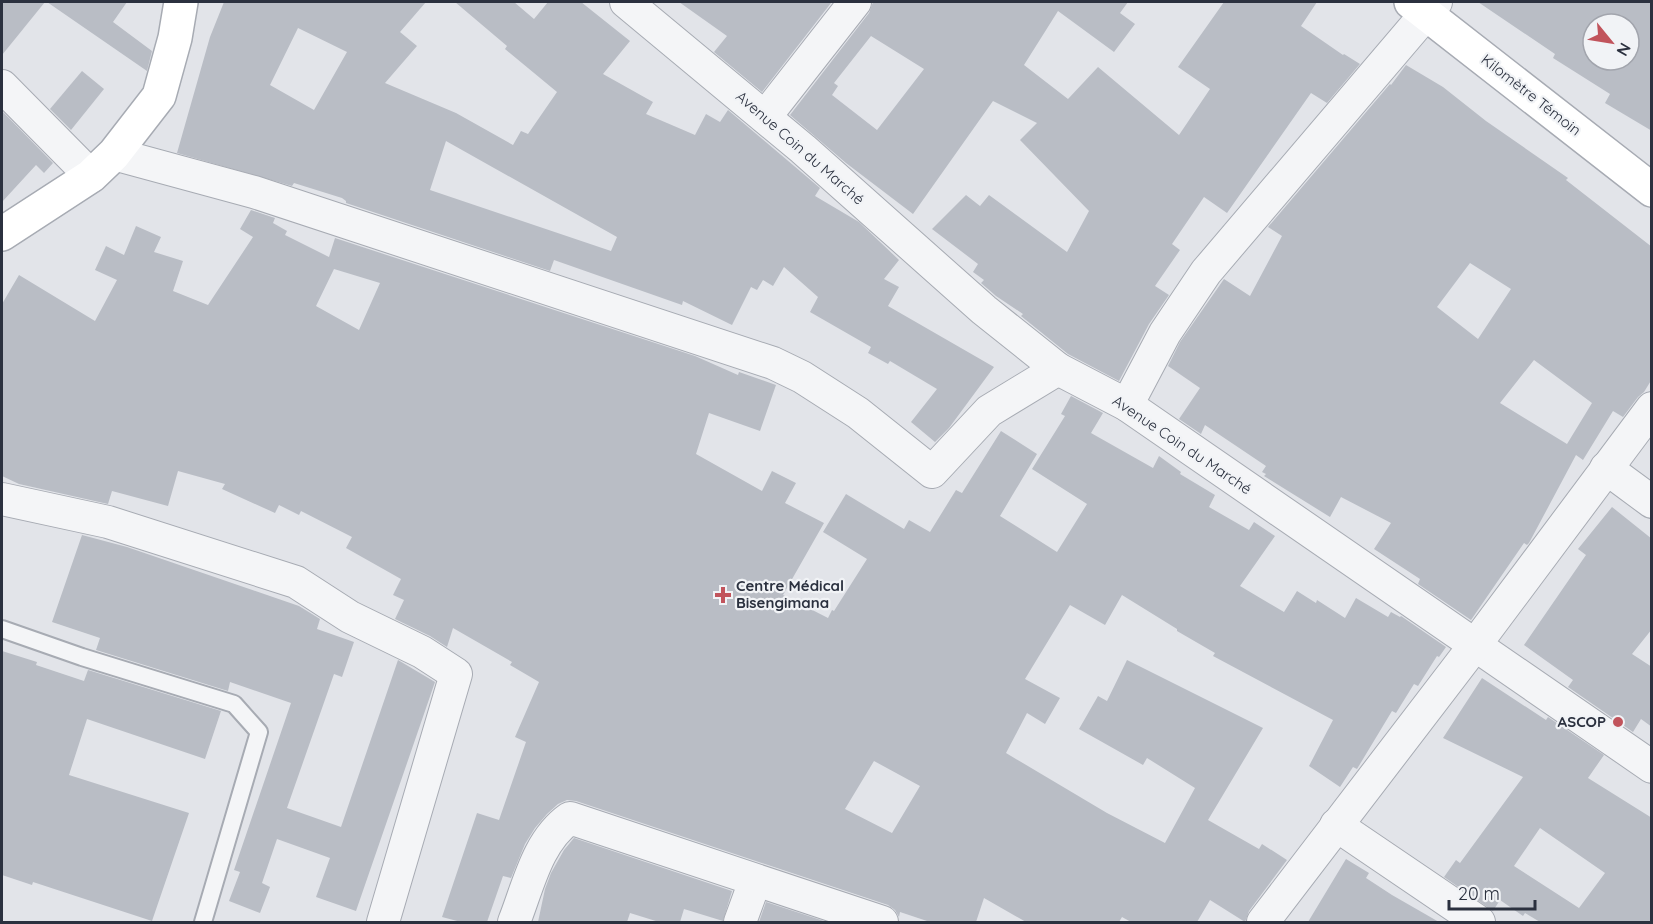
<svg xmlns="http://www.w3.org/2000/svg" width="1653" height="924" font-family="Quicksand,sans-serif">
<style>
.building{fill:#b9bdc5;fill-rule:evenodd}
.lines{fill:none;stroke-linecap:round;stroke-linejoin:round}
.lane-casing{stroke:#a7abb3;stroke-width:20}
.street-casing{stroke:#a7abb3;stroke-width:34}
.secondary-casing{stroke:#a7abb3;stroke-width:36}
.lane{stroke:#f4f5f7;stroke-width:16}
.street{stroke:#f4f5f7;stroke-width:32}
.secondary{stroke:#fff;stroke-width:33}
.poi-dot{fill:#c1545c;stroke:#f1f3f6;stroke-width:2}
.labels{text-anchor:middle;stroke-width:4.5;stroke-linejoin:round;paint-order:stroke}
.street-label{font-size:15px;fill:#2b313f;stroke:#f1f3f6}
.poi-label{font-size:15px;font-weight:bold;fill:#2b313f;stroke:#f1f3f6;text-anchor:start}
</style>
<rect width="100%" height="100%" fill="#e2e4e9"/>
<g class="building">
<path d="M2,2H45L2,55Z"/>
<path d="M47,2H127L113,22L152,51L147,71Z"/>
<path d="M224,2H426L400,32L417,46L385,83L456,113L513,145L521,131L528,134L557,92L505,49L507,46L455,2H514L534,19L548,2H581L630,41L603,74L653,102L646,114L695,135L706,114L720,122L728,110L820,188L815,196L859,222L899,260L884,279L899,287L888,306L994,367L949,428L935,442L911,422L937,389L890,361L888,364L868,353L871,347L810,312L818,297L784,267L773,286L763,280L757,290L751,287L732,325L683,301L682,305L554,260L550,271L346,203V201L342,198L294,183L292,186L177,153L210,37ZM298,28L347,52L314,110L270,85ZM446,141L617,237L611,251L430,190Z"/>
<path d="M679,2H828L831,3L762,92L714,52L727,36Z"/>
<path d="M873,2H1128L1120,13L1135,24L1114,52L1058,11L1024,65L1068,99L1098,67L1179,135L1210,89L1178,67L1224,2H1317L1301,26L1343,55L1344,54L1360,64L1327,103L1311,93L1227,213L1204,197L1172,244L1180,250L1155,286L1169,295L1149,324L1119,381L1068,354L1021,316L1023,314L996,296L981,283L984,280L973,272L978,264L932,229L966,195L980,206L989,195L1067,252L1089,211L1020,140L1037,123L993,101L913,214L846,163L790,115L869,13ZM871,36L924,69L877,130L832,95L838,86L834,83Z"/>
<path d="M1478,2H1652V131L1605,103L1610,94L1553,58L1555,54ZM1593,24H1629V60H1593Z"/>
<path d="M1406,65L1443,87L1486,121L1568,178L1566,180L1652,247V379L1644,392L1638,397L1623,417L1613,411L1583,460L1576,455L1529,543L1527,545L1524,543L1471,620L1418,584L1420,579L1374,549L1391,523L1341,497L1330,517L1264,476L1266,474L1262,472L1266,466L1205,425L1201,434L1179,419L1200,388L1168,366L1180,342L1224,279L1250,296L1282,236L1268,227L1390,84L1391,85ZM1470,263L1511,289L1478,339L1437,307ZM1534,360L1592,403L1567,444L1500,403Z"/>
<path d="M82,71L104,89L71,130L50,109Z"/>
<path d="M2,111L53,163L44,173L36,165L2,202Z"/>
<path d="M251,210L275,218L273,223L287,231L285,235L329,257L335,238L695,356L738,375L739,372L776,385L760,431L709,413L696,454L762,491L772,471L796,483L785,503L824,523L783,595L828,618L832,610L834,611L867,559L823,532L846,494L904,529L909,520L930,532L956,490L962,493L1001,431L1037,454L1000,516L1057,552L1087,504L1032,469L1065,416L1061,414L1071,396L1103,413L1091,433L1153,468L1159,456L1181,472L1180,474L1215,495L1209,507L1249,530L1254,522L1275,536L1240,586L1284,612L1297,591L1316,603L1317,600L1345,618L1356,598L1388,617L1391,612L1400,617L1401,616L1446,647L1439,657L1437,656L1418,686L1414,684L1396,713L1392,711L1357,769L1353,767L1340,787L1309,766L1333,720L1213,656L1215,653L1177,631V629L1122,595L1105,625L1070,605L1025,679L1060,698L1045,724L1027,713L1006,753L1107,813L1165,843L1195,788L1147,758L1143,765L1079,729L1098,696L1107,701L1127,660L1263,728L1208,820L1259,849L1262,844L1287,860L1249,911L1245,922L1210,900L1197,922H1131L1122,917L1119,922H1026L984,898L976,922H930L900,912L899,917L895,910L888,905L576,801L567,800L558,804L547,814L535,828L525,844L511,878L503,876L487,922H461L442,917L477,813L499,820L526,742L515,737L539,682L510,665L512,662L453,628L447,647L430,636L395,619L404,600L393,595L401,579L346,548L352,537L301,511L299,515L279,505L275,513L222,489L225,484L178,471L168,506L112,491L108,504L19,484L2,476V304L19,275L95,321L117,280L95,270L106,246L124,255L136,226L161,237L154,252L183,261L173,291L208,305L253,237L240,229ZM334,269L380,283L359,330L316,306ZM874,761L920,786L892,833L845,809Z"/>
<path d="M1612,507L1652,539V629L1632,654L1652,667V727L1641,719L1633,732L1568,687L1573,680L1524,645L1586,555L1578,549Z"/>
<path d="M82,535L127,547L299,606L320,619L317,629L354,642L342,677L334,674L287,808L341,827L398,660L435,682L356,911L316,897L330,858L277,839L262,883L270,887L260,913L229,901L240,872L234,870L291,703L230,682L228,691L96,650L100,638L52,622Z"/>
<path d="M2,651L37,662L36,665L84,681L88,670L221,711L205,759L87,719L69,775L189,813L152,921L33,882L32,885L2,875Z"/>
<path d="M1482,678L1546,720L1548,717L1604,755L1588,778L1652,818V922H1540L1525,913L1523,916L1500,900L1493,911L1444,877L1456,860L1460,863L1523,777L1443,738ZM1540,828L1605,873L1579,908L1514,866Z"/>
<path d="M574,838L732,891L723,921L684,909L680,922H659L630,913L627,922H538L545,889L551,873L564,850Z"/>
<path d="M1346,859L1369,873L1366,878L1392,895L1439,922H1308Z"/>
<path d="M766,902L827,922H759Z"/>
</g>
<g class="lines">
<g class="lane-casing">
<path id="lane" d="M2,629L82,657L234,704L259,732L203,922"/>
</g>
<g class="street-casing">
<g id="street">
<path d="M626,2L803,149L984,310L1058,369L1127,405L1652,767"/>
<path d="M2,86L91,176"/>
<path d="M765,117L855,2"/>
<path d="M114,154L254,192L773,363L802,377L858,413L932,472L989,411L1058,369"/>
<path d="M1127,405L1165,333L1206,272L1436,2"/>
<path d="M1606,468L1652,502"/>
<path d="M2,499L108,522L296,582L350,617L422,652L456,674L383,922"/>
<path d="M1336,825L1479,922"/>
<path d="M514,922C528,887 537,841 570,818L882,922"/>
<path d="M740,922L755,881"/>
<path d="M1263,922L1475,645L1652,408"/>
</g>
</g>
<g class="secondary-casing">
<g id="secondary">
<path d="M1411,2L1652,190"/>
<path d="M2,234L91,176L114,154L159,96L175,38L181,2"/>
</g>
</g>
<use href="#lane" class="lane"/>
<use href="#street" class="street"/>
<use href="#secondary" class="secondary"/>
</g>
<g class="poi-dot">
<path d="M720 586h6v6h6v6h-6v6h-6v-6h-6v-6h6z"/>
<circle cx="1618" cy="722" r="6"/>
</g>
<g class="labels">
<g class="street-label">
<text transform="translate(1531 95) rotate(38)" y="5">Kilomètre Témoin</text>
<text transform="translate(800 148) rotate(41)" y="5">Avenue Coin du Marché</text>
<text transform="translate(1182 445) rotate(34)" y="5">Avenue Coin du Marché</text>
</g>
<g class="poi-label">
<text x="736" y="591">Centre Médical<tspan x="736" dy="17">Bisengimana</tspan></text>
<text x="1606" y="727" text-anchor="end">ASCOP</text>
</g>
</g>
<rect width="1653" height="924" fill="none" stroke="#2b313f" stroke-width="6"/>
<g transform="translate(1611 42) rotate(120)"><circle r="28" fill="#f1f3f6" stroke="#a2a5ad" stroke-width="1.5"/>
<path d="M0-4.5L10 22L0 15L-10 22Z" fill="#c1545c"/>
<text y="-9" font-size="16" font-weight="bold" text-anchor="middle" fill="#2b313f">N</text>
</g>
<path d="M1449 900v9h86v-9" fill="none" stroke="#2b313f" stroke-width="3"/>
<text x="1458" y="900" font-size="18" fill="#2b313f" stroke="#f1f3f6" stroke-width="4.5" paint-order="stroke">20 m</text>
</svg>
